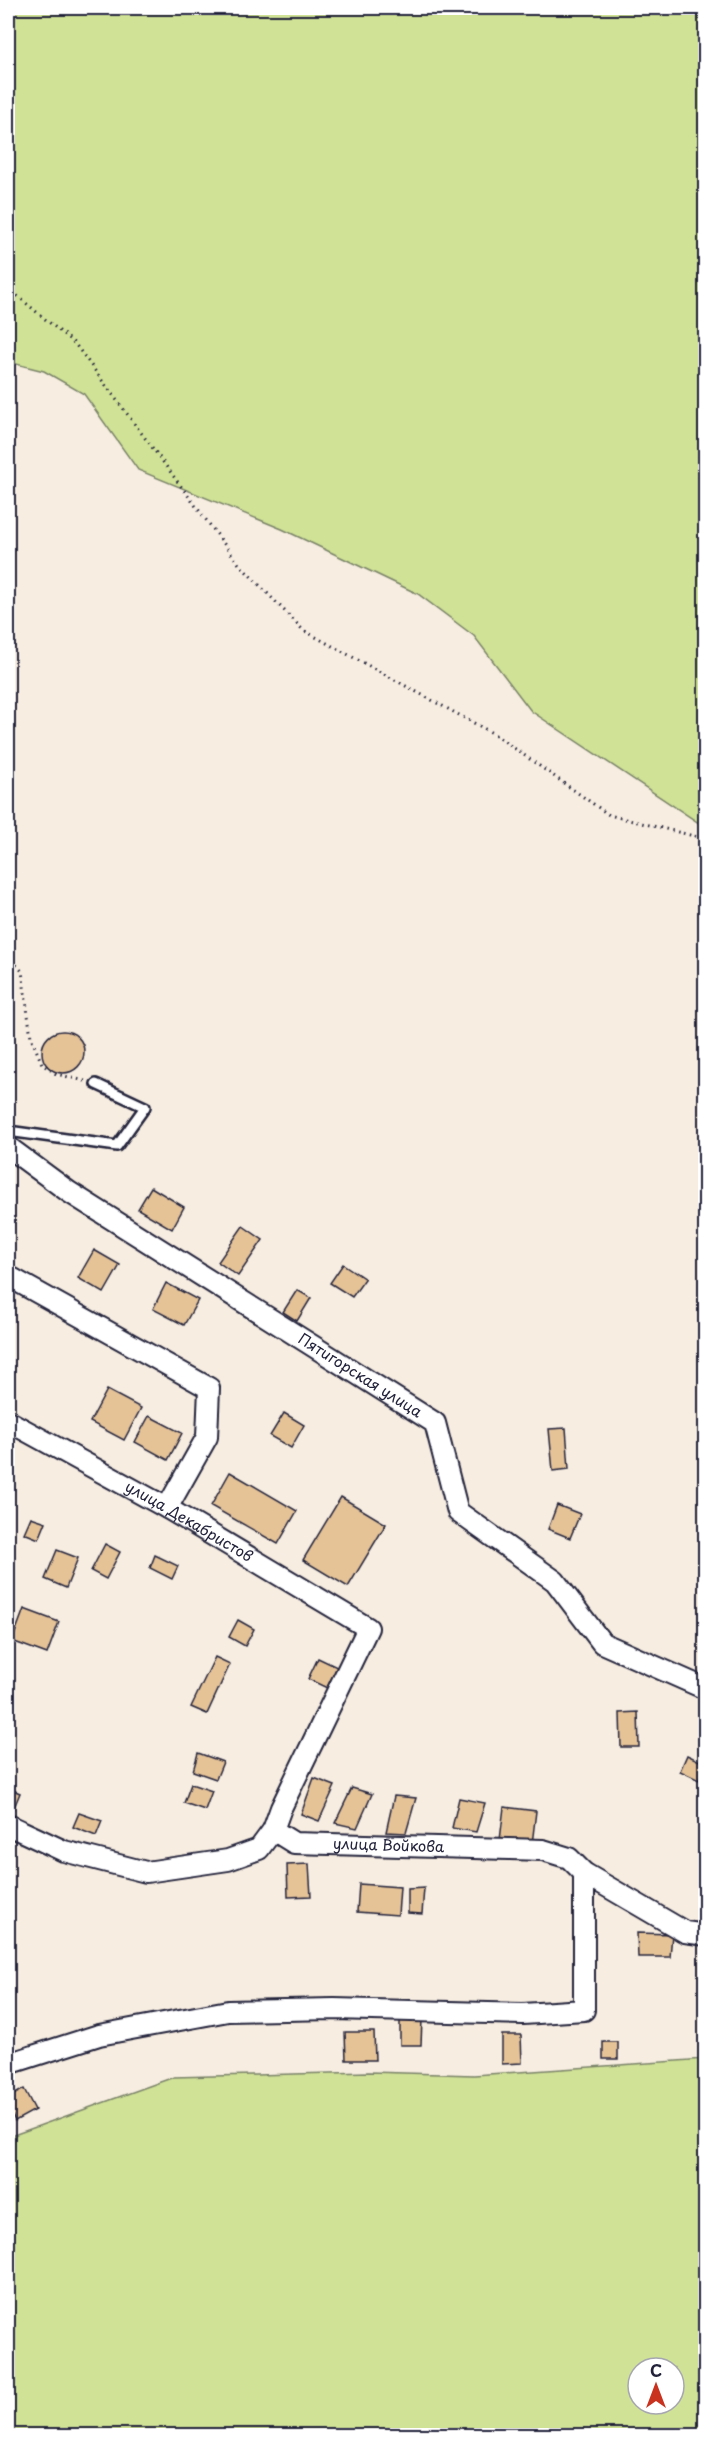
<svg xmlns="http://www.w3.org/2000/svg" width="713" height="2443" font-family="'Playpen Sans',sans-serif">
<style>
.green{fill:#d0e296;stroke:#798268;stroke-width:1.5;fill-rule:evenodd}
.building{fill:#e5c397;stroke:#22223b;stroke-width:1.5}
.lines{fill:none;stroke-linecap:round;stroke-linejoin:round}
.service-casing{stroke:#22223b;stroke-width:14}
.minor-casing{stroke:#22223b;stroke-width:24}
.path{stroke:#22223b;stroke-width:3;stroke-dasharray:1.5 4.5;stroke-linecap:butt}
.service{stroke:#fff;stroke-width:9}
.minor{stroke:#fff;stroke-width:20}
.labels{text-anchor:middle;stroke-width:4.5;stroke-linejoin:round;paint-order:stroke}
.street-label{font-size:15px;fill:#22223b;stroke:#fff}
</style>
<rect width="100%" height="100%" fill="#f7ede0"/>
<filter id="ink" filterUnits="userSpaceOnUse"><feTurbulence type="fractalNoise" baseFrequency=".0167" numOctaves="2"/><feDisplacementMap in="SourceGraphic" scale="12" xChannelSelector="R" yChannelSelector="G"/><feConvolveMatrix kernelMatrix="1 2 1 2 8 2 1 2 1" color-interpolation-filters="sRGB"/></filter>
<g filter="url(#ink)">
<g class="green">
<path d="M8,8H705V827L531,711L474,636L418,594L282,529L138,470L84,394L44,371L8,362Z"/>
<path d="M705,2059V2435H8V2137L174,2077L369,2072L474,2075ZM638,2368H674V2404H638Z"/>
</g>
<g class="building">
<circle cx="63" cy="1052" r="21"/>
<path d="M151,1187L184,1207L172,1229L138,1209Z"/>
<path d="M243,1226L263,1240L238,1276L218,1262Z"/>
<path d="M94,1250L120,1265L104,1293L78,1278Z"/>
<path d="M343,1264L365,1279L352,1297L330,1283Z"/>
<path d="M166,1283L198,1300L184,1325L153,1309Z"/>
<path d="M297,1290L311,1298L297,1321L283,1312Z"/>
<path d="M107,1390L141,1408L124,1440L90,1422Z"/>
<path d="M284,1413L304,1425L291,1448L270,1436Z"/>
<path d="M149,1416L182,1433L168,1460L135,1442Z"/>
<path d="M566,1428L569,1469L553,1471L549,1429Z"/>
<path d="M230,1472L297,1511L278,1544L211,1506Z"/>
<path d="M341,1497L386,1524L348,1587L303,1560Z"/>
<path d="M557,1505L580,1514L570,1538L548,1529Z"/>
<path d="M31,1517L46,1522L39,1539L24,1533Z"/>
<path d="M105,1544L120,1552L106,1579L91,1571Z"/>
<path d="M57,1550L78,1558L66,1588L45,1579Z"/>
<path d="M155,1555L178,1566L172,1579L150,1568Z"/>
<path d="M24,1609L59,1622L47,1654L12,1641Z"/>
<path d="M238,1620L254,1629L245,1646L229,1637Z"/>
<path d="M215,1657L230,1664L207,1714L191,1707Z"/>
<path d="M318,1658L337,1667L327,1688L308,1679Z"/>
<path d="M638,1712L639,1747H621L620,1713Z"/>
<path d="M198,1753L223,1762L216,1779L193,1771Z"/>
<path d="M687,1755L706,1764L699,1780L680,1771Z"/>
<path d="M314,1778L335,1786L319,1821L301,1814Z"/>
<path d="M191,1784L212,1791L205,1810L184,1803Z"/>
<path d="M8,1788L20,1793L13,1810L8,1807Z"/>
<path d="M352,1788L372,1794L357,1828L335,1823Z"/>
<path d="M394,1796L416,1798L406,1833L386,1832Z"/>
<path d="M459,1798L485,1803L476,1832L452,1828Z"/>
<path d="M504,1807L536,1811L532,1844L500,1840Z"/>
<path d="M79,1813L102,1821L96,1836L73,1827Z"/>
<path d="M309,1864L311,1896L288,1897L287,1865Z"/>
<path d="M359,1884L400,1887L398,1915L357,1912Z"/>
<path d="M424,1888L422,1914L408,1913V1889Z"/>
<path d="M637,1933L672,1934L670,1957H638Z"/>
<path d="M400,2018L422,2019L421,2045H400Z"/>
<path d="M345,2032H374L375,2060H346Z"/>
<path d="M502,2035H521L522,2063L502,2064Z"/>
<rect x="603" y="2042" width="15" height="17"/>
<path d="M24,2089L35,2110L15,2121L8,2106V2098Z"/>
</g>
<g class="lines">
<g class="service-casing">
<path id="service" d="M8,1131L117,1146L145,1107L96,1084"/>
</g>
<g class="minor-casing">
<g id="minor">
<path id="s1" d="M8,1147L69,1192L435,1423L458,1512L555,1581L602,1643L706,1689"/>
<path d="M8,1276L209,1388L207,1437L167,1508"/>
<path id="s2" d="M8,1421L167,1508L368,1628L281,1808L273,1830L294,1843L543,1850L569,1858L584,1873L685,1932L706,1935"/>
<path d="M8,1825L64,1851L146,1872L228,1860L259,1849L273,1830"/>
<path d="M8,2064L99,2035L228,2011L334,2009L523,2014L584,2010V1873"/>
</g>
</g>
<g class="path">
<path d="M8,288L75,344L239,564L303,630L494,734L609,815L706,839"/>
<path d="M8,956L22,971L31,1037L42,1064L56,1074L85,1081"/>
</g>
<use href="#service" class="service"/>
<use href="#minor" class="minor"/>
</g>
</g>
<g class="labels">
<g class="street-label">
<text dy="5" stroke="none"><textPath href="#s1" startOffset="420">Пятигорская улица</textPath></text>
<text dy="5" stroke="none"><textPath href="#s2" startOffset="207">улица Декабристов</textPath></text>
<text dy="5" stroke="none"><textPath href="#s2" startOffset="758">улица Войкова</textPath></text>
</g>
</g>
<rect width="713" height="2443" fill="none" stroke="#fff" stroke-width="30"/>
<rect x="15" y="15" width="683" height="2413" fill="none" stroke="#22223b" stroke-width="2" filter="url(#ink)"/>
<g transform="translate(656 2386)"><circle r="28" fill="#ffffff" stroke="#a7a7b1" stroke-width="1.5"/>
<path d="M0-4.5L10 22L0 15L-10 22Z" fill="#c8321e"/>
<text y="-9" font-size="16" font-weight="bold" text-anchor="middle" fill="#22223b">С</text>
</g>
</svg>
